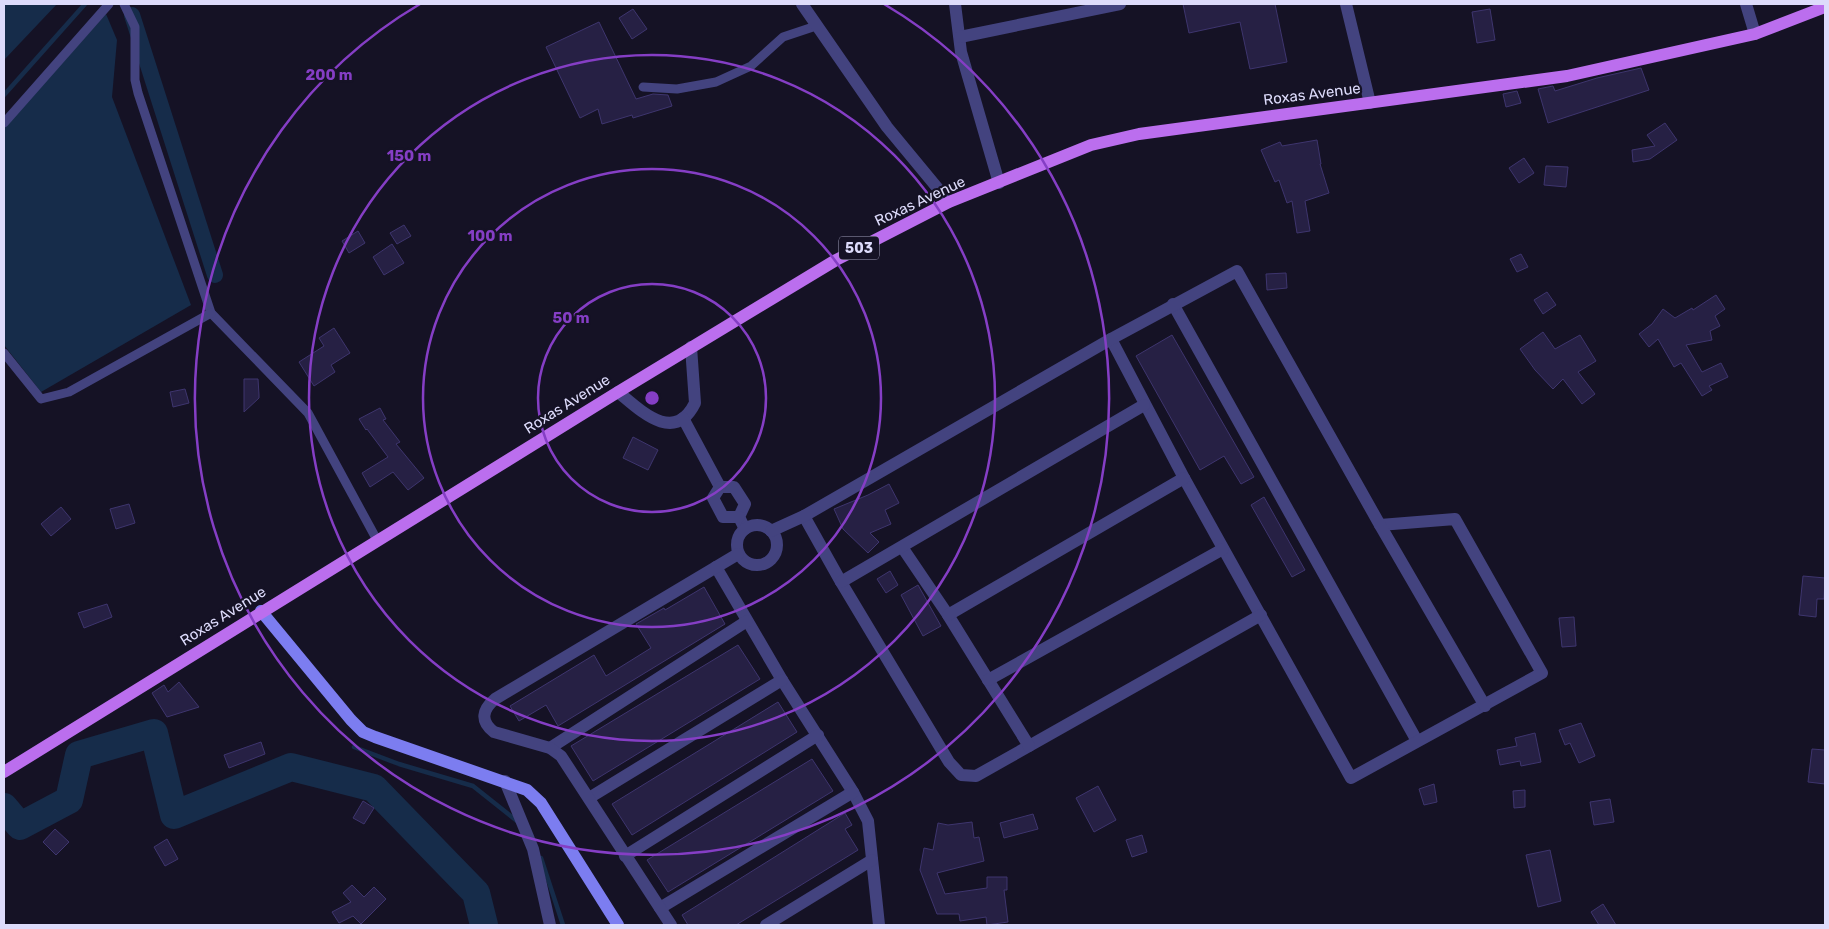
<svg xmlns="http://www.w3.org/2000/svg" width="1829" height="929" font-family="Rubik,sans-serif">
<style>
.water{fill:#162c4a}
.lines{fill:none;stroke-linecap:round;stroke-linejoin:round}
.stream{stroke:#162c4a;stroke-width:4.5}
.canal{stroke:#162c4a;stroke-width:16}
.river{stroke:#162c4a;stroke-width:28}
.building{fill:#262044;stroke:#3e356e}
.lane{stroke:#43437f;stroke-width:9}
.street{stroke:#43437f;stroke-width:12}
.secondary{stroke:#7c7df0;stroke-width:12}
.primary{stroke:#bb6eee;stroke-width:12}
.ring{fill:none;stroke:#853ec5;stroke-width:2.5}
.labels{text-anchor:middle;stroke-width:4.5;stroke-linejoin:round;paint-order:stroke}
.shield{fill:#151225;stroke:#a19fbb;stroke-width:1}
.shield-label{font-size:14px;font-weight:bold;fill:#dddbfb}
.street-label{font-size:15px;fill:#dddbfb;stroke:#151225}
.centre{fill:#853ec5;stroke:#151225;stroke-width:2.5}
.ring-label{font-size:15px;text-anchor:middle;font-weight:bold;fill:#853ec5;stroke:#151225;stroke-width:4.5;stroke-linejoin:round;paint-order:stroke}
</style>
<rect width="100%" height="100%" fill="#151225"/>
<g class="water">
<path d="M4,4H57L4,60Z"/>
<path d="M106,14L117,40L112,97L191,305L41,392L4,345V128Z"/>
</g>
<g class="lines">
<g class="stream">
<path d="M4,95L85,4"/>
<path d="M354,747L399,764L473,786L517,821"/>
<path d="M541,858L563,925"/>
</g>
<path class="canal" d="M132,15L215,275"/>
<path class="river" d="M4,807L20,826L69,800L79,755L154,733L174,815L291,767L374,788L476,893L484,925"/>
</g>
<g class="building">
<path d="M1183,4H1275L1287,62L1250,69L1240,22L1189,33Z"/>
<path d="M633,9L647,29L632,39L619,18Z"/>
<path d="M1490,9L1495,40L1477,43L1472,12Z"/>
<path d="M599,22L636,99L653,94L668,95L672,106L633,118L632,115L602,124L598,109L580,118L546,47Z"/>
<path d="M1641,68L1649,90L1548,123L1538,89L1553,86L1555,91L1597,78Z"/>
<path d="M1517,91L1521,103L1506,107L1503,94Z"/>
<path d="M1665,123L1677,140L1650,159L1633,162L1632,150L1655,146L1647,135Z"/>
<path d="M1317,140L1321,164H1320L1329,193L1305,201L1310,231L1297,233L1292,201L1287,203L1279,180L1275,182L1261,150L1280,142L1282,146Z"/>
<path d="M1524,158L1534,173L1519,183L1509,168Z"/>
<path d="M1546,166L1568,167L1566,187L1544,185Z"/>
<path d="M404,225L411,236L397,244L390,233Z"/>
<path d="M358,231L365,243L349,253L342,241Z"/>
<path d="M392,244L404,263L384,275L373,257Z"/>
<path d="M1521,254L1528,267L1517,272L1510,259Z"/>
<path d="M1286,273L1287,288L1267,290L1266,274Z"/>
<path d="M1547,292L1556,305L1543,314L1534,300Z"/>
<path d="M1716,295L1725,309L1715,316L1720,326L1710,331L1712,340L1686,345L1702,372L1721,363L1728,377L1709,386L1712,390L1702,396L1681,363L1674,367L1658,339L1649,347L1639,334L1652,324L1663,309L1675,318L1692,308L1693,310Z"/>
<path d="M334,328L350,353L331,365L335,372L314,386L299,362L324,346L319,338Z"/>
<path d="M1543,332L1555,349L1580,335L1596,361L1578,372L1595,394L1582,404L1563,379L1553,389L1535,370L1520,349Z"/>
<path d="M1172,335L1254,477L1241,484L1224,456L1200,470L1136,356Z"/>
<path d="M244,379H258L259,395V398L244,412Z"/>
<path d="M185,389L189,403L173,407L170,392Z"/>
<path d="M380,408L386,419L383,420L400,442L396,444L424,478L408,490L393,472L370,487L362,473L388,457L367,429L366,430L359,419Z"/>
<path d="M633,437L658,450L648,470L623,458Z"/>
<path d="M889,484L899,503L885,510L891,524L870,533L879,542L868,553L843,529L834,509L868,495Z"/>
<path d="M1264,497L1305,570L1292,577L1251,505Z"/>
<path d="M129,504L135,523L116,529L110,509Z"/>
<path d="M61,507L71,519L51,536L41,524Z"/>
<path d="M890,571L898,585L886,593L877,579Z"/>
<path d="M1803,576L1825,578L1824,599H1817L1816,617L1799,615Z"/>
<path d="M918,585L941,626L923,636L901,595Z"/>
<path d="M704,587L725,624L558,726L546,705L519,721L510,706L594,655L606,676L651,648L636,624L664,608L665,610Z"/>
<path d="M107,604L112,617L84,628L78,613Z"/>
<path d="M1574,617L1576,646L1562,647L1559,618Z"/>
<path d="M738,645L760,679L593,781L571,746Z"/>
<path d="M179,682L199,707L167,717L152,693L164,685L168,692Z"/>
<path d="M778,702L797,732L632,835L612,804Z"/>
<path d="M1581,723L1595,756L1579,763L1570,743L1565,745L1559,730Z"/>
<path d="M1535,733L1541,762L1521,766L1520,761L1500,765L1497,750L1517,746L1515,738Z"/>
<path d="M261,742L265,754L229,768L224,755Z"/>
<path d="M1812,749L1825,750V784L1808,782Z"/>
<path d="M812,759L833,791L668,892L647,860Z"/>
<path d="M1434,784L1437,802L1424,805L1419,789Z"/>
<path d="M1098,786L1116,820L1094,832L1076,798Z"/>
<path d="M1525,790V807L1514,808L1513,791Z"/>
<path d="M1610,799L1614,822L1594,825L1590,802Z"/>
<path d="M363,801L374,808L364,824L353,818Z"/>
<path d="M845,813L852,825L845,829L858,850L736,925H688L682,915Z"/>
<path d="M1033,814L1038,829L1004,838L1000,823Z"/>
<path d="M972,822L974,838L979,837L984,861L937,873L945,894L987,888V877H1007V890H1004L1008,922L987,925L986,917L960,921L959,914H937L920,870L924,848L933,850L938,823L948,825Z"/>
<path d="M55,829L69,842L56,855L43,842Z"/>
<path d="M1142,835L1147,852L1132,857L1126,840Z"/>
<path d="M167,839L178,859L165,866L154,847Z"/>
<path d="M1550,850L1561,901L1538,907L1526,855Z"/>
<path d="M352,885L364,897L374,887L386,899L361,924L353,916L339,923L332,912L351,902L343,893Z"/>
<path d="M1603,904L1616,925H1599L1591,912Z"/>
</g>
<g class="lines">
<g class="lane">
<path d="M124,4L135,27V80L138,93L211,313L308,413L377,540"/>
<path d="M643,87L677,89L716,82L751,66L783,37L816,26"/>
<path d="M4,123L109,4"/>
<path d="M4,353L41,399L69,392L211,313"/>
</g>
<g class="street">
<path d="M802,4L887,127L949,202"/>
<path d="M955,4L961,52L999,183"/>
<path d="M1346,4L1370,103"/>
<path d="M1746,4L1755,34"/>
<path d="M960,37L1120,4"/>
<path d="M1173,304L1417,741"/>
<path d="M1111,339L1184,478L1351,778L1542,673L1455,519L1380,525"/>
<path d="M618,392C640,410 674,445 695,403L691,347"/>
<path d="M683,418L720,487"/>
<path d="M720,487H734L745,504L739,517L745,529"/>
<path d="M720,487L713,498L723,517H739"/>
<path d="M804,516L841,582L949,762L961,775L976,776L1261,615"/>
<circle cx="757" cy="545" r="20"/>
<path d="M771,531L804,516L1111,339L1237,271L1380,525L1485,706"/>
<path d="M902,547L948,615L1029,746"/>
<path d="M716,567L782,680L853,792L868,821L879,925"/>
<path d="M841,582L1144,405"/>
<path d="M948,615L1184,478"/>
<path d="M988,680L1223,549"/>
<path d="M550,748L747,621"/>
<path d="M505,781L533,849L550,925"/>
<path d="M589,798L782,680"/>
<path d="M625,856L818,735"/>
<path d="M660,908L853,792"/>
<path d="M671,925L561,756L550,748L494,732C480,721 482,710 495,699L738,554"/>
<path d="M766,925L872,860"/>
</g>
<path class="secondary" d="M261,611L351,720L363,732L375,737L527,790L541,803L618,925"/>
<path class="primary" d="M4,772L618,392L836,260L949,202L1091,145L1139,134L1567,76L1755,34L1825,7"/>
</g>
<g class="ring">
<circle cx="652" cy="398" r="114"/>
<circle cx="652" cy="398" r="229"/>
<circle cx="652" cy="398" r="343"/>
<path d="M884 4A457 457 0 1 1 420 4"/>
</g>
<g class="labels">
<rect class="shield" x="839" y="236.5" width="40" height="23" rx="4"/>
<g class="shield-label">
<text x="859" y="253">503</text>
</g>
<g class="street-label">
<text transform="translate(1312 94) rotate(-7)" y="5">Roxas Avenue</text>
<text transform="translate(920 201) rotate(-25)" y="5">Roxas Avenue</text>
<text transform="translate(567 404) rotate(-32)" y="5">Roxas Avenue</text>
<text transform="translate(223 616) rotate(-32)" y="5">Roxas Avenue</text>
</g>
</g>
<circle cx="652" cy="398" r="8" class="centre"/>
<g class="ring-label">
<text x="329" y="80">200 m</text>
<text x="409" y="161">150 m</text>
<text x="490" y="241">100 m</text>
<text x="571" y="323">50 m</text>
</g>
<rect width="1829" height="929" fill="none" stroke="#dddbfb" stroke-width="10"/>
</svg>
